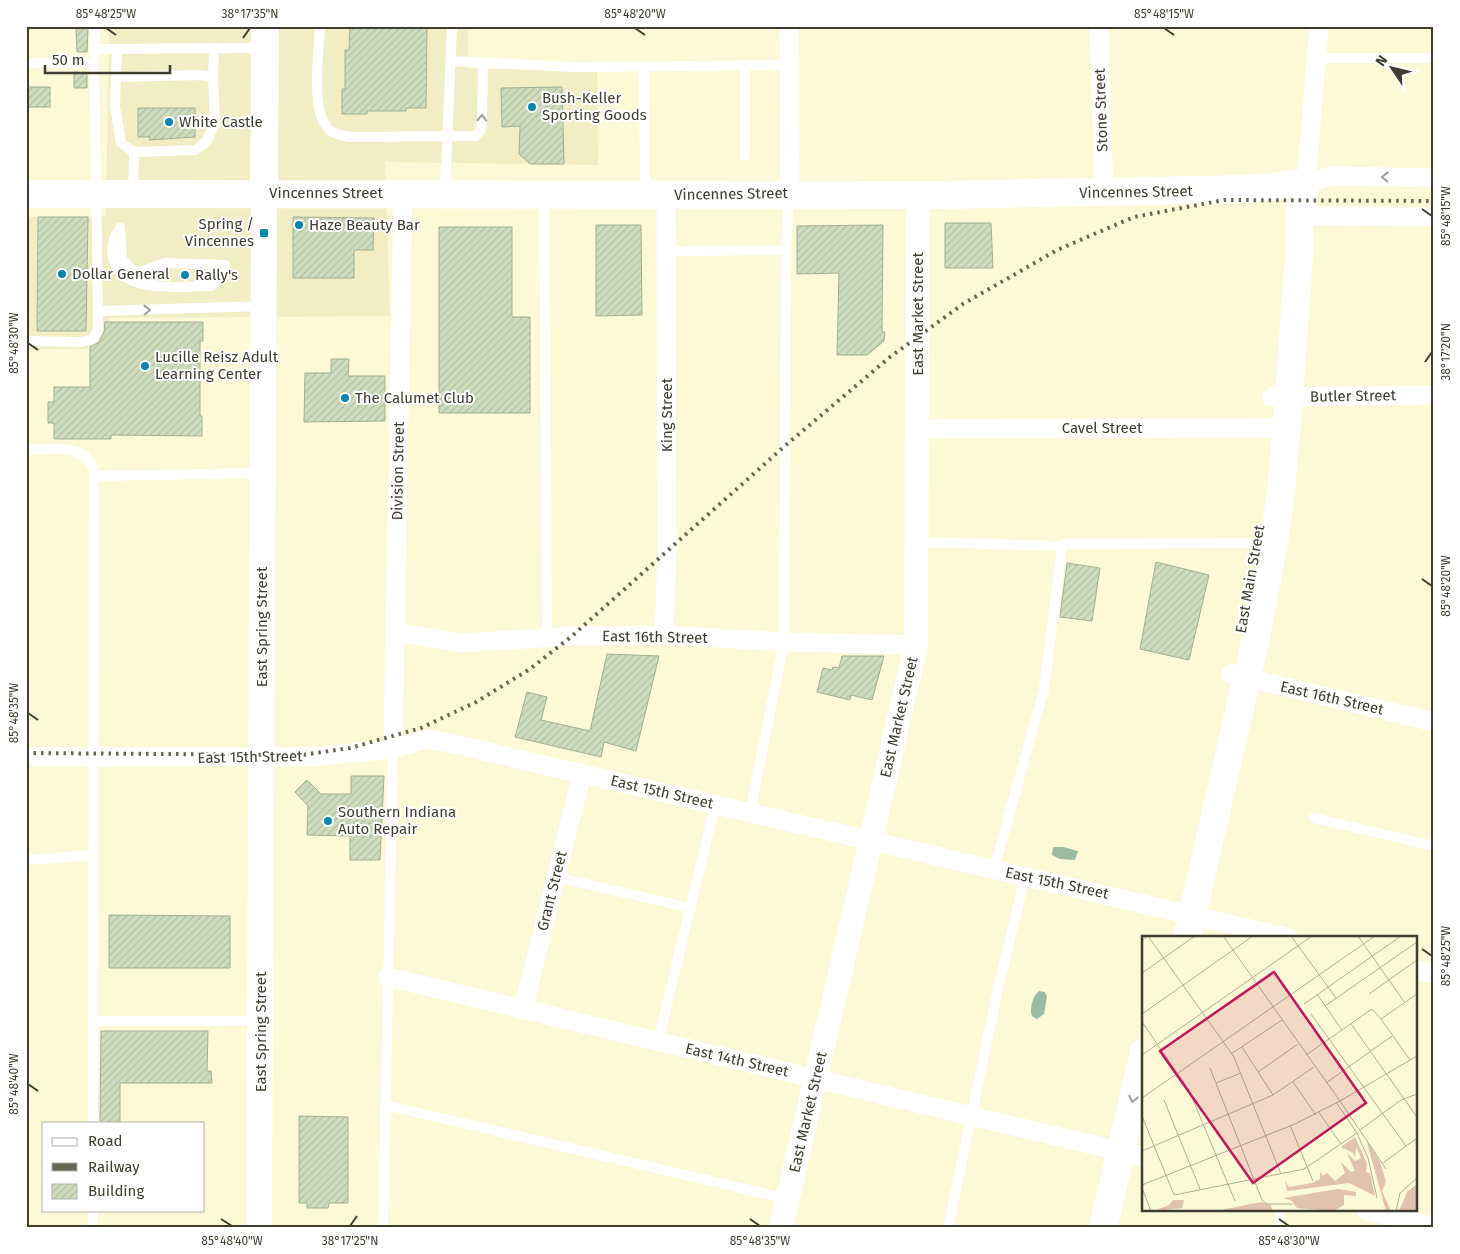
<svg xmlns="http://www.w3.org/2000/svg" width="1460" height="1254" font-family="'Fira Sans',sans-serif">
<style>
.built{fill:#f1edc4}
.water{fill:#9abaa2}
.building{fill:url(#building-hatch);stroke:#a2af92}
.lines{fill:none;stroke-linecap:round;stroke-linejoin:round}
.service{stroke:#fff;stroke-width:10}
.minor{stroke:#fff;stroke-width:19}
.tertiary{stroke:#fff;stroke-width:24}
.secondary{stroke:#fff;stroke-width:26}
.primary{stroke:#fff;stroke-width:28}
.rail{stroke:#686754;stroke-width:4;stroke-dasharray:2.5 5;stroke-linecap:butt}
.oneway{stroke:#9e9e97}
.ticks{fill:none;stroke:#3e3d2f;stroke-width:2}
.poi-dot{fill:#0c86aa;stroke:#fff;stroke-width:2}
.labels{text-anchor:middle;stroke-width:4;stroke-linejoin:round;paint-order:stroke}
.poi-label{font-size:15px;fill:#3e3d2f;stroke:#fff;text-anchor:start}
.street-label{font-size:15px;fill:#3e3d2f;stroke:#fff}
.inset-road{fill:none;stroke:#b0ae94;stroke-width:1}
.view{fill:#c2185b;fill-opacity:0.15;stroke:#c2185b;stroke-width:2.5}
.inset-edge{fill:none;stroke:#3e3d2f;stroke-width:2.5}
.neatline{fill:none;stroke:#3e3d2f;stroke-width:2}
.ticks-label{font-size:12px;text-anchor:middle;fill:#3e3d2f}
</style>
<defs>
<pattern id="building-hatch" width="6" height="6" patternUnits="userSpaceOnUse" patternTransform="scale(1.25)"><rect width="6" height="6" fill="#cfddbe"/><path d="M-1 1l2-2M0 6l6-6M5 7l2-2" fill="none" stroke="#b3bfa4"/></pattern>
</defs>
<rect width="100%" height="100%" fill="#fcf9d7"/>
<path class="built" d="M109,26H468V69L597,70L598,165L385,162L390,316L111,318L88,349H26V217L106,216Z"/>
<g class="water">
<path d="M1053,847H1063L1078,851L1075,860L1060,859L1052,855Z"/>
<path d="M1039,991L1045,992L1047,997L1044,1014L1037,1019L1032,1016C1029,1009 1033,995 1039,991Z"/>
</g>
<g class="building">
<path d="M350,26H427L426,108H406V111H367V114H342V89H345V50H349Z"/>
<path d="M76,28H88L87,52H77Z"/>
<path d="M74,72L87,73V88H74Z"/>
<rect x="26" y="87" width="24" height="20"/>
<path d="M562,87L564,164H530L519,154L520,126L502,127L501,88Z"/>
<path d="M138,108H195V137L149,140L150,137H138Z"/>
<path d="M38,217H88L86,331H37Z"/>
<path d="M293,217L374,218L373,250H354V278H293Z"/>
<path d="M945,223H991L993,268H945Z"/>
<path d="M596,225H641L642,315L596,316Z"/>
<path d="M883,225L882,332H885L884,341L867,355H837L839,273L797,274V226Z"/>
<path d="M439,227H512V317H530V413H439Z"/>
<path d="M105,322H203V341H200V416H202V436L111,435V439H54V423H48V402H54V387H90V347L99,342L104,332Z"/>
<path d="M331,359H349L348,376H385V421L304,422L305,373H331Z"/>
<path d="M1156,562L1209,575L1189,660L1140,649Z"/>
<path d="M1067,563L1100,568L1092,621L1060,617Z"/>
<path d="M607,654L659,656L636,751L604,742L601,757L515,737L527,692L547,697L541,720L590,731Z"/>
<path d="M842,656H884L872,700L851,695L850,700L817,692L823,668L832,670L833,667L839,668Z"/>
<path d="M351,776H384L380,860H350V836L307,835L308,806L295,792L307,780L321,794H351Z"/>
<path d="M109,915L230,916V968H109Z"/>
<path d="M101,1031H208L207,1071H211L212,1083H120V1123H100Z"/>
<path d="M299,1116L348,1117V1203H329L328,1208H307V1203H299Z"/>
</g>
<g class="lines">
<g class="service">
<path d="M320,26C319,51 309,116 331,131C337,135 343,136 350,137L476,136L480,131L482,123L483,62"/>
<path d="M94,49L263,48"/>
<path d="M94,54L95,26"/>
<path d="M1316,58H1434"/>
<path d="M451,61L574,67L789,65"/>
<path d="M26,63H94L98,311V329L93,339L80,342L26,341"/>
<path d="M644,66L645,194"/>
<path d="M200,75L213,77L215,124L206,142L196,150L134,152L121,143L115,107L116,77Z"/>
<path d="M116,77L117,49"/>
<path d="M213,77L214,48"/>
<path d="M745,156V65"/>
<path d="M133,192L134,152"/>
<path d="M445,192L452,26"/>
<path d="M544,195L547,637"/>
<path d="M120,228C113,237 111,246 113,257C119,296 184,286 212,286L225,272"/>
<path d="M120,228L122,259L133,271L140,272L165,263L225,265"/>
<path d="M666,251L786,250"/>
<path d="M98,311L262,306"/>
<path d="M26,450C49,449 86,442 94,471L93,1123"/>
<path d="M94,476L263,473"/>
<path d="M916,542L1062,546"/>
<path d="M750,813L784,642L786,250L789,195"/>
<path d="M1314,818L1434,846"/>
<path d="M26,860L93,855"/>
<path d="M994,870L1044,689L1062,546L1065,544L1257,543"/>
<path d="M556,877L691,908"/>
<path d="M93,1021H260"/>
<path d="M658,1042L715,805"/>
<path d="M385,1105L788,1199"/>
<path d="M93,1210V1228"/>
<path d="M383,1228L393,749"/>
<path d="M948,1228L999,984L1025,877"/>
<path d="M1278,1228L1280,1210"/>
</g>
<g class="minor">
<path d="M789,26L790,194"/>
<path d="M1099,26L1104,193"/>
<path d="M1319,26L1306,183L1332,176L1434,178"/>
<path d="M1299,216L1434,217"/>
<path d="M1272,397L1434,395"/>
<path d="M918,429L1286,428"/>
<path d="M395,632L461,643L572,636L664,635L784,642L916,645"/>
<path d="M664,635L667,553L666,195"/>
<path d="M1231,674L1434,722"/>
<path d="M393,749L403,193"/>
<path d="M26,757H310L393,749L427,739L445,742L1289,938"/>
<path d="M1416,970L1434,974"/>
<path d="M388,977L1144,1157"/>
<path d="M523,1010L582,773"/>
<path d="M1366,1210L1434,1227"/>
</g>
<path class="tertiary" d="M781,1228L916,645L918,195"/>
<path class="secondary" d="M259,1228L264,193"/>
<g class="primary">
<path d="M264,193L265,26"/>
<path d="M26,194L940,195L1249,189L1306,183L1299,216V255L1289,397L1281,492L1274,542L1256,638L1187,938"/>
<path d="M1103,1228L1144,1052"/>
</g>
<path class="rail" d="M26,753L302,755L350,748L421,728L476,702L530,669L572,636L786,445L890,357L963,304L1057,250L1134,217L1224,200L1434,201"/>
</g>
<defs><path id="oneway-chevron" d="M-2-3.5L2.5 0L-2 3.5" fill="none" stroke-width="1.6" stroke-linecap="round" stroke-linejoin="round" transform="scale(1.25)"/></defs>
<g class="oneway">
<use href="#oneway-chevron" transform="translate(482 118) rotate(-87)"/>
<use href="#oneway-chevron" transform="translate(1385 177) rotate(-179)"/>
<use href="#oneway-chevron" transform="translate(147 310) rotate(-1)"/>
<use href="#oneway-chevron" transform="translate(1133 1099) rotate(103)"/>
</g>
<path class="ticks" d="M106,28L116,35M635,28L645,35M1164,28L1174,35M243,38L250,28M1422,209L1432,216M28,343L38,350M1425,362L1432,352M1422,579L1432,586M28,713L38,720M1422,949L1432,956M28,1084L38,1091M221,1219L232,1226M750,1219L760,1226M1279,1219L1289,1226M350,1226L357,1216"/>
<g class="poi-dot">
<circle cx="532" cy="107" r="5"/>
<circle cx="169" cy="122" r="5"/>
<circle cx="299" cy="225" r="5"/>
<rect x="259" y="228" width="10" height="10" rx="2.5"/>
<circle cx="62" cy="274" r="5"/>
<circle cx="185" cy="275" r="5"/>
<circle cx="145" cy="366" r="5"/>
<circle cx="345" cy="398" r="5"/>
<circle cx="328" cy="821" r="5"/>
</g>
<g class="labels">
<g class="poi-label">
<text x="542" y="103">Bush-Keller<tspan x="542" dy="17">Sporting Goods</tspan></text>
<text x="179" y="127">White Castle</text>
<text x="254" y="229" text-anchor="end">Spring /<tspan x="254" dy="17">Vincennes</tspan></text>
<text x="309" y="230">Haze Beauty Bar</text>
<text x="72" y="279">Dollar General</text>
<text x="195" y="280">Rally's</text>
<text x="155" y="362">Lucille Reisz Adult<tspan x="155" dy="17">Learning Center</tspan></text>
<text x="355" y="403">The Calumet Club</text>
<text x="338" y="817">Southern Indiana<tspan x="338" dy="17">Auto Repair</tspan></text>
</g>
<g class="street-label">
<text transform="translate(1101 110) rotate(-92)" y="5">Stone Street</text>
<text transform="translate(1136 192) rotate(-1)" y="5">Vincennes Street</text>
<text x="326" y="198">Vincennes Street</text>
<text transform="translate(731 194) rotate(-1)" y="5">Vincennes Street</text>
<text transform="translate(918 314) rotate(-90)" y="5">East Market Street</text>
<text transform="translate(1353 396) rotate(-1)" y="5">Butler Street</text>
<text transform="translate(667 415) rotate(-90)" y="5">King Street</text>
<text x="1102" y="433">Cavel Street</text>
<text transform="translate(398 471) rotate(-89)" y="5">Division Street</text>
<text transform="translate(1250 579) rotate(-80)" y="5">East Main Street</text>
<text transform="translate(262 627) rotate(-90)" y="5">East Spring Street</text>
<text transform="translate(655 637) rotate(1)" y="5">East 16th Street</text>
<text transform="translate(1332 698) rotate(13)" y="5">East 16th Street</text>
<text transform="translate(899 717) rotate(-77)" y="5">East Market Street</text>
<text transform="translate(250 757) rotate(-1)" y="5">East 15th Street</text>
<text transform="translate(662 792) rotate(13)" y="5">East 15th Street</text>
<text transform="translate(1057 883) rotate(12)" y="5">East 15th Street</text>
<text transform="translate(552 891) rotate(-76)" y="5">Grant Street</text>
<text transform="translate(261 1032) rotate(-90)" y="5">East Spring Street</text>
<text transform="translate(737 1060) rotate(13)" y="5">East 14th Street</text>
<text transform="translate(808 1112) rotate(-77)" y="5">East Market Street</text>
</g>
</g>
<g transform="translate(1142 936)">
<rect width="275" height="275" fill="#fcf9d7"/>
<path d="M213,201L225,227L224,236L228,237L233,260L207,247L145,255L143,245L147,251L170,247L178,243V236L181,240L185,237L193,245L203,237L199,226L209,236L213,235L205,217L213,225L219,222L214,211L213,222L211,217L199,211ZM224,203L238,226L244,246L240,255L249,275H244ZM274,249L275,275H257L265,256ZM196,253L214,256V260L202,259V269L191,275L155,272L150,265L141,262ZM31,264H42L40,272L12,275L27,269ZM119,266L129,269L130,274H79Z" fill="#e1c2af"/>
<path class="inset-road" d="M149,0L194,62M216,0L263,67M0,4L6,0L92,121L139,238M0,37L53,0M110,42L170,0M175,58L200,94M227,58L275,24M162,68L259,0M183,70L275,6M0,78L111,0M169,78L264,210M239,83L268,124M0,86L47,154L93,265M209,88L275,181M100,111L131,159M89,118L140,84M0,119L110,42M164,119L230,73L239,83L275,58M68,132L120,264L125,268H151M116,136L156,108M151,146L174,179M74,147L99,137M184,147L250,100M0,162L233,0M22,164L58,253M194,166L215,197L226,222L235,262M176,175L199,208M0,180L32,259L162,233L215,197M148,189L171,245M218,194L259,164L275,158M0,215L131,159L172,131M241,227L275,202M244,233L198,165L275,120M0,249L153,188L198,165L81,0M0,252L9,275M254,275L258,257L275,242"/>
<path class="view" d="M132,36L224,167L111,247L18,115Z"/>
<rect width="275" height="275" class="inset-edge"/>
</g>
<rect width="1460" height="1254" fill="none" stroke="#ffffff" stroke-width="55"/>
<rect x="42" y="1122" width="162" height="90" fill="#ffffff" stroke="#b2b1ac"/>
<rect x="52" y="1138" width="25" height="8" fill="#ffffff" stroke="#b2b1ac"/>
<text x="88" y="1146" font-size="15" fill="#3e3d2f">Road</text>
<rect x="52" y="1163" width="25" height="8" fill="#686754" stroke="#b2b1ac"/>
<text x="88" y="1172" font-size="15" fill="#3e3d2f">Railway</text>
<rect x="52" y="1184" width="25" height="15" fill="url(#building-hatch)" stroke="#b2b1ac"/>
<text x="88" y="1196" font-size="15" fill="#3e3d2f">Building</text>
<g transform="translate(1392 68) rotate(305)" stroke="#ffffff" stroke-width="4" paint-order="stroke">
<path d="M0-4L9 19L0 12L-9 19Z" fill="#3e3d2f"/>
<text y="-8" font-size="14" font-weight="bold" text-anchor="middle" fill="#3e3d2f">N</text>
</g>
<path d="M45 65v8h125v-8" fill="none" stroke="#3e3d2f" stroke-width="2.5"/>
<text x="52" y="65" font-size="15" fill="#3e3d2f" stroke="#ffffff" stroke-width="4" paint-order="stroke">50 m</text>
<rect x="28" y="28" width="1404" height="1198" class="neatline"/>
<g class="ticks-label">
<text x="106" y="18">85°48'25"W</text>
<text x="250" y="18">38°17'35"N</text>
<text x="635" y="18">85°48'20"W</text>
<text x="1164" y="18">85°48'15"W</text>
<text transform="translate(1446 216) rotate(-90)" y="4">85°48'15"W</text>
<text transform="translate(14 343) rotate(-90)" y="4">85°48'30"W</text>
<text transform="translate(1446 352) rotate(-90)" y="4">38°17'20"N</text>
<text transform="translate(1446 586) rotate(-90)" y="4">85°48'20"W</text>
<text transform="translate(14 713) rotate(-90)" y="4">85°48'35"W</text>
<text transform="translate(1446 956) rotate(-90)" y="4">85°48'25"W</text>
<text transform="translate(14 1084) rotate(-90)" y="4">85°48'40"W</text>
<text x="232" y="1245">85°48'40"W</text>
<text x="350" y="1245">38°17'25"N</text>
<text x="760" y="1245">85°48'35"W</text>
<text x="1289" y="1245">85°48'30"W</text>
</g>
</svg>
